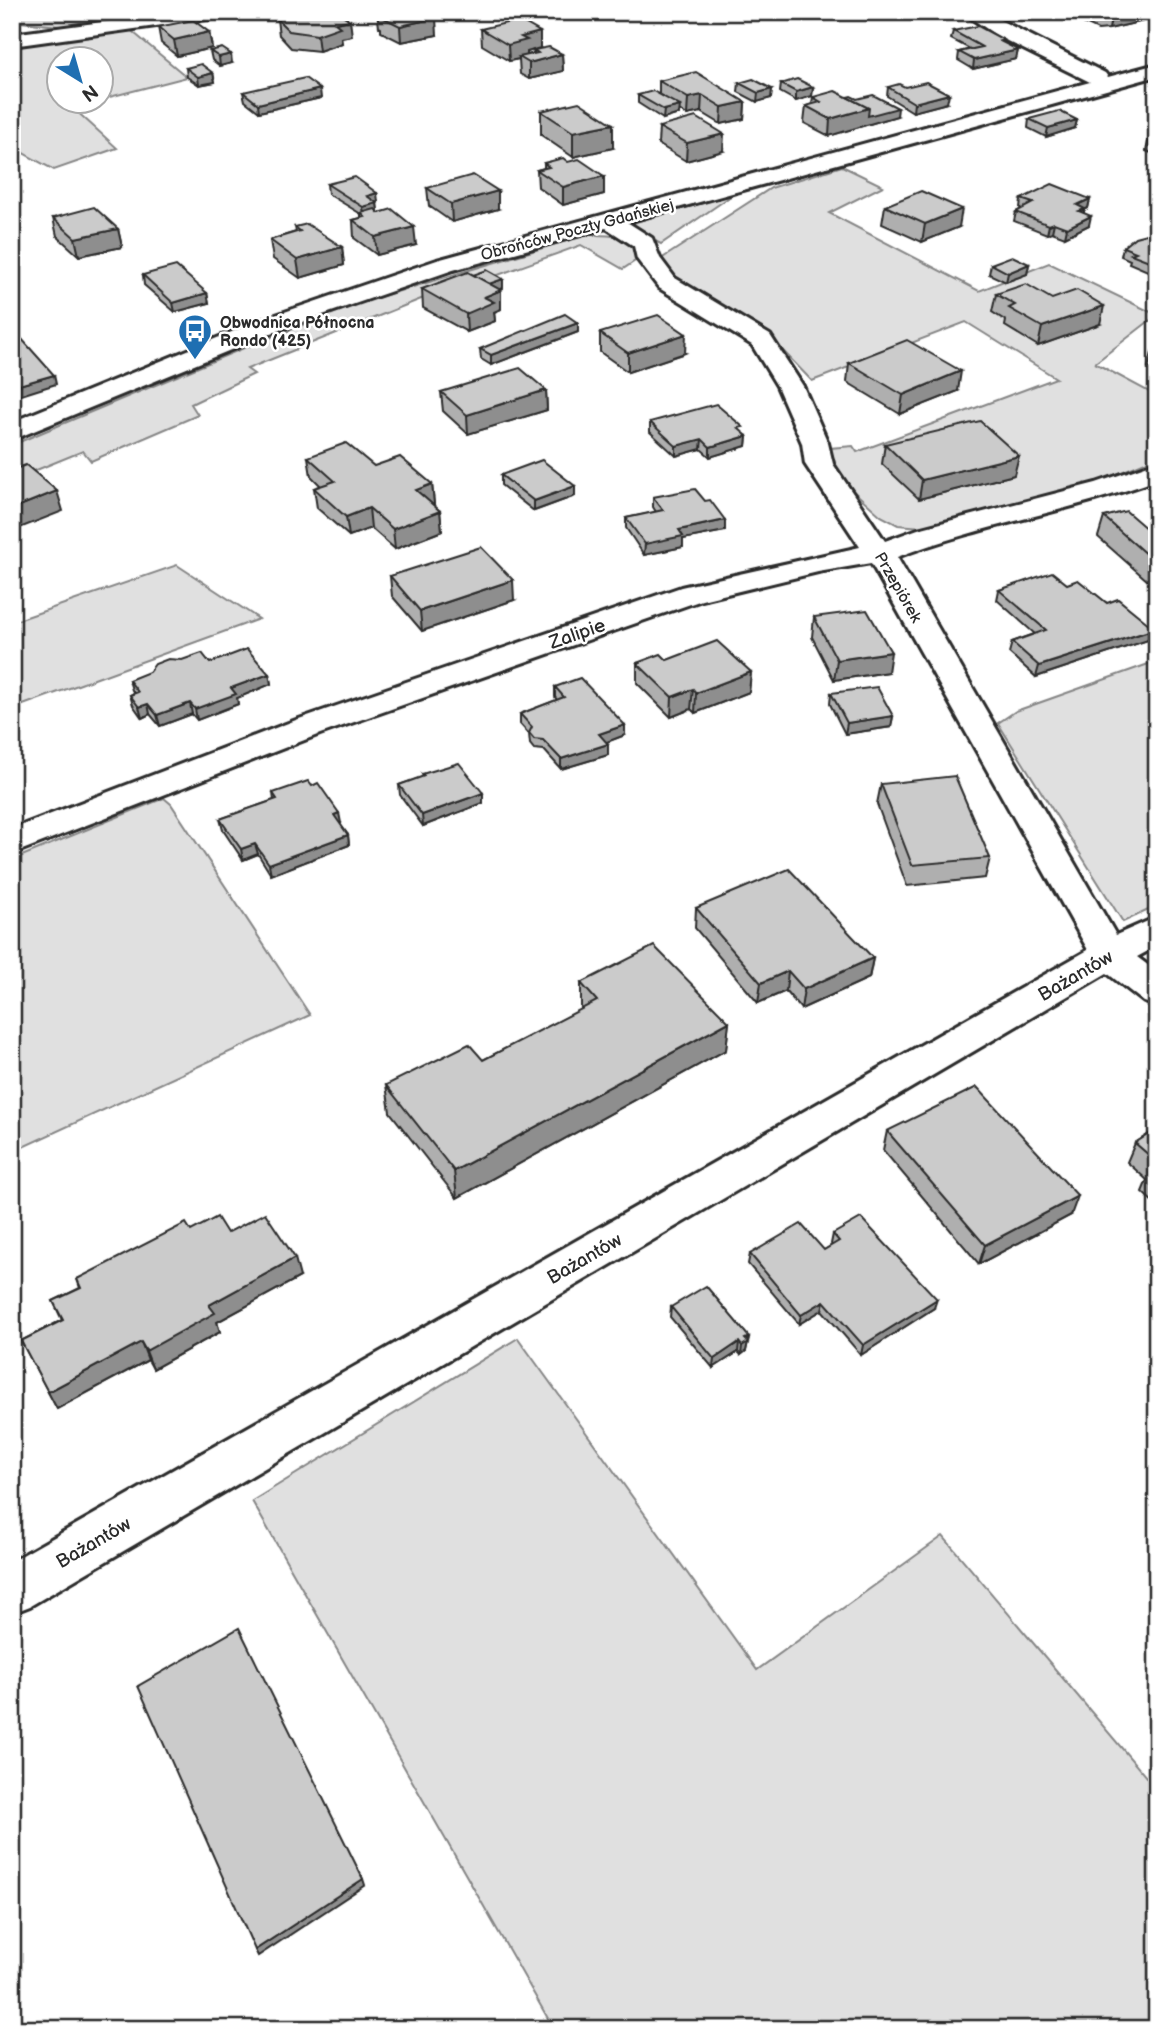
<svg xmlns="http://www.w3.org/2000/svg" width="1169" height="2041" font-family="'Balsamiq Sans',sans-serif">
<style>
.green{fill:#e0e0e0;stroke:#868686;stroke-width:2}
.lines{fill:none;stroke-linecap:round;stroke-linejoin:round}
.minor-casing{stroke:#2b2b2b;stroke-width:6}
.minor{fill:#fff;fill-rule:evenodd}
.wall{fill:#afafaf;stroke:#2b2b2b;stroke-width:2}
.shaded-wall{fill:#8e8e8e;stroke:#2b2b2b;stroke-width:2}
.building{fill:#cbcbcb;stroke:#2b2b2b;stroke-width:2}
.labels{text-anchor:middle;stroke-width:5;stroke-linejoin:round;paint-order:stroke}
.far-street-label{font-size:16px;fill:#2b2b2b;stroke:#fff}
.far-poi-label{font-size:16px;font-weight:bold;fill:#2b2b2b;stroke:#fff;text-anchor:start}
.street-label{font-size:19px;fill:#2b2b2b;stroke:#fff}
</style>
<rect width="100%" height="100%" fill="#fff"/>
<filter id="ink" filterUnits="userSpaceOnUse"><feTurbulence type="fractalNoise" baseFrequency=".0143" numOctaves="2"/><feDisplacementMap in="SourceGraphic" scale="14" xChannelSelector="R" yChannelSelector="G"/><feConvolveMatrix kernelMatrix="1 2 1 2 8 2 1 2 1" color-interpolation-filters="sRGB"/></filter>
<g filter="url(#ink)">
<g class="green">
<path d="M12,12H202L68,27L12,21Z"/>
<path d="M128,28L187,77L102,99V60H60V102H92L72,107L117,148L54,170L12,147V41Z"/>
<path d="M842,166L883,186L829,213L979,291L1049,263L1157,315L1095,363L1157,396V457L1098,482L922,527L898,525L881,516L841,480L830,448L853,446L857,452L1056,378L966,322L812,381L764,331L676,284L661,259L771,188Z"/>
<path d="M734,194L661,244L631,229L635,222Z"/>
<path d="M586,235C607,235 628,233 638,254L635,261L623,269L581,245L487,279L441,291L247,369L254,374L191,404L198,415L91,461L83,451L12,480V445L251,345L366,301Z"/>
<path d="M177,565L259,619L12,709V622Z"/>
<path d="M1157,661V906L1123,922L998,723L1016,711Z"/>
<path d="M164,798L171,804L310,1015L12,1152V860Z"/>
<path d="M518,1338L757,1670L943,1536L1157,1790V2029H554L252,1501Z"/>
</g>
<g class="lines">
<g class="minor-casing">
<g id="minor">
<path d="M178,12H230L221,17L12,46V34Z"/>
<path d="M962,12H984L1105,73L1108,77L1157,64V76L627,222L652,238L660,258L675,278L770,335L803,386L828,443L833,464L885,541L918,529L1096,483L1157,462V480C1072,511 981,525 897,557L1116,935L1157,917V946L1137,957L1157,972V1006L1144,1002L1107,973L30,1606L12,1613V1561L1088,950L871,563L818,572L702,600L320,734L12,854V829L296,720L681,587L860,547L805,464L802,443L777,386L752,345L659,288L637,259L634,246L606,228L453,270L279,330L12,440V422L261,320L437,260L1090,82L999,37Z"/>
</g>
</g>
<use href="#minor" class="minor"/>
</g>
<g class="wall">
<path d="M377,12H427L437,35L401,42L381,32V28L379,27Z"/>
<path d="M1074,12H1157V18L1109,29L1098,30L1072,18Z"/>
<path d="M277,19L352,36L341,38L342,43L319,51L291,48L279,35Z"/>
<path d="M158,27L209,32L212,48L177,56L161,43Z"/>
<path d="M481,29L540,48L527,52V55L534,53V50L562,54L563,71L529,79L520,74L519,59L509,61L482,45Z"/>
<path d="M953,31L1004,43L1018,50L1016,59L973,69L958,60L959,52L970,49L951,39Z"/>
<path d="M210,51L232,63L220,66L212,60Z"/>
<path d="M186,68L213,73L215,82L199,85L187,77Z"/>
<path d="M659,81L745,102L744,119L721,124L701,112L687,115L679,110V114L663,119L638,103V95L659,94Z"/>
<path d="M739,83L772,89L771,98L757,102L738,92Z"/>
<path d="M781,84L813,87L812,96L796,101L780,92Z"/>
<path d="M888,87H905L947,103L913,112L887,96Z"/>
<path d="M243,92L321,98L259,112L245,101Z"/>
<path d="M813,97H847L897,116L829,136L804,123L806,106L812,104Z"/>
<path d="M541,111L613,148L573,157L541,135Z"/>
<path d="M1029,119L1077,120L1075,128L1046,137L1028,128Z"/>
<path d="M659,127L723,151L686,161L658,144Z"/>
<path d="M1157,130V155L1146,151L1150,134Z"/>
<path d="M568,162L604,176V194L563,205L538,187L537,170L544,168V163Z"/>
<path d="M327,184L378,202H377L378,212L416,245L377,255L354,238L353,220L361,218V214L328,194Z"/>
<path d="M427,188L498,209L452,222L429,206Z"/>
<path d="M1021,199H1090L1088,208L1084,210V213L1089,225L1065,237L1052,232L1047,234L1014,221L1016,212L1022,209L1020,208Z"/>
<path d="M885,206L959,227L922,242L882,224Z"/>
<path d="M53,218L118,229L122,247L79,256L57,236Z"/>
<path d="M295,227L342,247L344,265L300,278L273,259L270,240L296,232Z"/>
<path d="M1157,236V275L1129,263L1130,260L1121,256L1123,247Z"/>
<path d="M991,264H1029L1027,274L1006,282L989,274Z"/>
<path d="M143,275L207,293L209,303L175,312L144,285Z"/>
<path d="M503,288L499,290H501V309L494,312L495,321L467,332L423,308L422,289Z"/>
<path d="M996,294L1100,324L1038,346L1005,326L1006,321L992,312Z"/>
<path d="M578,332L491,365L481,359L480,349Z"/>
<path d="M600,333L685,353L628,372L600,352Z"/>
<path d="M1157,348V372L1148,368L1153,349Z"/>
<path d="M849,363L958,391L900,414L847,382Z"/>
<path d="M546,390L547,410L468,434L443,411L441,392Z"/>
<path d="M650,422L743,433L747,436L746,446L710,457L701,449L676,456L650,432Z"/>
<path d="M885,444L1014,475L919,499L882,464Z"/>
<path d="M308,457L374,466L432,484L434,504H432L440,511L442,531L395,549L371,528L349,536L317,508L314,488L321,486L311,476Z"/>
<path d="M501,475L575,486V496L534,511L501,485Z"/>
<path d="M653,497L705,501L725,531L683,539V547L644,555L626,528V518L656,512L653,507Z"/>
<path d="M1104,517L1148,530L1157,528V589L1098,537Z"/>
<path d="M390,576L514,600L422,631L392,596Z"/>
<path d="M1067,584L1107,603L1155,629L1151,639L1036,677L1009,653L1012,642L1035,634L997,600L999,590Z"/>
<path d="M814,617L888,672L834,680L812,637Z"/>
<path d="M667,660L751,672L749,692L695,713L691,709L671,717L637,683V663Z"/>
<path d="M210,663L269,674L271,684L237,698L238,704L197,720L192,714L160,726L150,714L142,718L133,705L130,695L134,693L132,690L129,680Z"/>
<path d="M555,687L625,735L606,742L608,744V755L561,769L544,750L534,749L530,744L529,734L520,724V714L557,700L555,697Z"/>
<path d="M831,693L893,716L891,727L845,734L830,704Z"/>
<path d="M422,774L483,793V803L423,826L400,795L399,785L423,777Z"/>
<path d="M881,784L990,858L985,878L907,886L877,804Z"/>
<path d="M273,793L341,823L340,824L348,835L349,845L271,875L258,854L243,860L223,830L220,819L274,800Z"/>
<path d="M696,908L873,958L869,978L801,1009L786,991L758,1003L695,928Z"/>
<path d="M581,983L729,1022L726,1050L457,1198L390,1112L386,1085L483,1060L581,1010Z"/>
<path d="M1157,1129V1206L1142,1192L1147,1180L1127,1162L1135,1143Z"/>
<path d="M887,1131L1071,1215L979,1264L883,1150Z"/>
<path d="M191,1231L227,1233L300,1277L217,1322L220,1332L153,1369L148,1360L57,1409L21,1341L62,1320L53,1301L80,1288L77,1279Z"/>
<path d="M833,1234L934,1308L861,1355L822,1310L799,1324L748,1264L750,1254L824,1250L832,1245L831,1244Z"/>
<path d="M671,1307L749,1337L746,1351L741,1355L738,1352L713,1368L670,1317Z"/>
</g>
<g class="shaded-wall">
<path d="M1117,12H1157V18L1109,29L1112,13Z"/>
<path d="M436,18L437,35L401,42L400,26Z"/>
<path d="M350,20L352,36L341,38L342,43L319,51L317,35L335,23Z"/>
<path d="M209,32L212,48L177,56L174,40Z"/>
<path d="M540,32V48L527,52V57H519V59L509,61L508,45L521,37Z"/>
<path d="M1018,50L1016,59L973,69L974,60Z"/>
<path d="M231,54L232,63L220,66L219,57Z"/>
<path d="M562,54L563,71L529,79V63Z"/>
<path d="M213,73L215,82L199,85L198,77Z"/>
<path d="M813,87L812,96L796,101V92Z"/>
<path d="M320,89L321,98L259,112L258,104Z"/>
<path d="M772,89L771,98L757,102L758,93Z"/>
<path d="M949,94L947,103L913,112L914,103Z"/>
<path d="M702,95L701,112L687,115L688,98Z"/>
<path d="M745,102L744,119L721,124L722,107Z"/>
<path d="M680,106L679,114L663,119L664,110Z"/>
<path d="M869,108H898L897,116L829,136L830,119Z"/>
<path d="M1077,120L1075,128L1046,137L1048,128Z"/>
<path d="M613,124V148L573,157V132Z"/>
<path d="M724,134L723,151L686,161L687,143Z"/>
<path d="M604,176V194L563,205V187Z"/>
<path d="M498,191V209L452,222L451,204Z"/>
<path d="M377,193L378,202L368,205L367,196Z"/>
<path d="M1090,199L1088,208L1084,210L1083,218L1077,205Z"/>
<path d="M377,203L378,212L364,216L363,207Z"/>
<path d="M962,209L959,227L922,242L925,224Z"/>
<path d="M1091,216L1089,225L1065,237L1067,228Z"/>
<path d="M1054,223L1052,232L1047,234L1049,225Z"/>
<path d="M414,227L416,245L377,255L375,237Z"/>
<path d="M118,229L122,247L79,256L75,238Z"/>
<path d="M342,247L344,265L300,278L297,260Z"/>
<path d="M1029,264L1027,274L1006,282L1008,273Z"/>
<path d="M503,279V288L488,294V284Z"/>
<path d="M501,290V309L494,312L495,321L467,332L466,314L484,297Z"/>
<path d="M207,293L209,303L175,312L173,303Z"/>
<path d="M1104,306L1100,324L1038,346L1042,327Z"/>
<path d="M578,323V332L491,365V355Z"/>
<path d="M686,334L685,353L628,372V353Z"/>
<path d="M961,371L958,391L900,414L903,395Z"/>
<path d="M54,375L56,384L15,397L12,387Z"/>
<path d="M546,390L547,410L468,434L467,415Z"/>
<path d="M747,436L746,446L710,457V447Z"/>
<path d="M702,439L701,449L676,456V446Z"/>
<path d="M1019,456L1014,475L919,499L922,480Z"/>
<path d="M432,484L434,504L417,510L416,490Z"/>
<path d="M575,486V496L534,511V501Z"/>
<path d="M57,491L63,511L12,531V509Z"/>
<path d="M369,508L371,528L349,536L346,517Z"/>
<path d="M440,511L442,531L395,549L393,529Z"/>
<path d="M725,520V531L683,539V547L644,555L645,544L679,530Z"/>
<path d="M513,580L514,600L422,631L420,611Z"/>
<path d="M1155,629L1151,639L1036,677L1039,666Z"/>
<path d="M891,652L888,672L834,680L837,660Z"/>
<path d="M751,672L749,692L695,713L696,693Z"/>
<path d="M269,674L271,684L237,698L238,704L197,720L195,709L231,688Z"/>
<path d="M693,689L691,709L671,717L672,697Z"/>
<path d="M190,703L192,714L160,726L157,715Z"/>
<path d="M148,704L150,714L142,718L139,707Z"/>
<path d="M893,716L891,727L845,734L847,723Z"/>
<path d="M625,725V735L599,745V734Z"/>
<path d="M608,744V755L561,769V759Z"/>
<path d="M483,793V803L423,826L422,815Z"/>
<path d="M339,813L341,823L335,825L334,815Z"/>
<path d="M348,835L349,845L271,875L269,864Z"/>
<path d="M255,844L258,854L243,860L241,849Z"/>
<path d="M873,958L869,978L801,1009L804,989Z"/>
<path d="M788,971L786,991L758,1003L761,983Z"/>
<path d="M729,1022L726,1050L457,1198L454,1171Z"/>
<path d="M1078,1196L1071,1215L979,1264L985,1245Z"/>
<path d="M295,1258L300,1277L217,1322L220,1332L153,1369L146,1351L209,1305Z"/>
<path d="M937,1299L934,1308L861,1355L863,1345Z"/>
<path d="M824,1301L822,1310L799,1324L801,1315Z"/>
<path d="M749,1337L746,1351L741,1355L742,1346L745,1339Z"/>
<path d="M141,1342L148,1360L57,1409L48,1392Z"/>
<path d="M739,1342L738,1352L713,1368L714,1359Z"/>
<path d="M363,1879L365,1885L258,1956L255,1950Z"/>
</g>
<g class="building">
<path d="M310,12H320L323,14L338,12L350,20L335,23L340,27L317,35L289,31L277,19Z"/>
<path d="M379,12H427L436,18L400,26L380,16L384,15Z"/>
<path d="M1098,12H1117L1101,14Z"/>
<path d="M193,20L209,32L174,40L158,27Z"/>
<path d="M519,20L540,32L521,37L527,40L508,45L481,29Z"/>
<path d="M978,26L1004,40L1000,41L1018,50L974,60L959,52L982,47L953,31Z"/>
<path d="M549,47L562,54L529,63L519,57L538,53L534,50Z"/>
<path d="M222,48L231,54L219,57L210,51Z"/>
<path d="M201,64L213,73L198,77L186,68Z"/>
<path d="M696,72L745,102L722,107L702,95L688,98L659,81Z"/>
<path d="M305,78L320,89L258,104L243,92Z"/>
<path d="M753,79L772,89L758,93L739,83Z"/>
<path d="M797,79L813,87L796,92L781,84Z"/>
<path d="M926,82L949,94L914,103L888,87L899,84L905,87Z"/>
<path d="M653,91L680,106L664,110L638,95Z"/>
<path d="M835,91L869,108L830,119L806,106L821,102L813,97Z"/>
<path d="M873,95L898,108L868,116L869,108L847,97L851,96L857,99Z"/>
<path d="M579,102L613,124L573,132L541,111Z"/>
<path d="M1059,111L1077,120L1048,128L1029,119Z"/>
<path d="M696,117L724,134L687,143L659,127Z"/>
<path d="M1157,130V136L1150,134Z"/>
<path d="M563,158L568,162L579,159L604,176L563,187L537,170L549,167L544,163Z"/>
<path d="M473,175L498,191L451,204L427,188Z"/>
<path d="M355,177L377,193L367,196L377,203L363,207L327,184Z"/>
<path d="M1052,184L1090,199L1077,205L1085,209L1079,211L1091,216L1067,228L1054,223L1049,225L1016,212L1033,203L1021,199Z"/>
<path d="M921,191L962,209L925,224L885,206Z"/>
<path d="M94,207L118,229L75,238L53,218Z"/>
<path d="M375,209L379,213L392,209L414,227L375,237L353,220L365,217L361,213Z"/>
<path d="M307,224L342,247L297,260L270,240L300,231L295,227Z"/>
<path d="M1150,233L1157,236V264L1131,254L1136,252L1123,247L1135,237Z"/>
<path d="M1012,256L1029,264L1008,273L991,264Z"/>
<path d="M176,266L207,293L173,303L143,275Z"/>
<path d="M487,270L503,279L489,284L473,275Z"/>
<path d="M468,272L501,290L484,297L494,302L466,314L422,289Z"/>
<path d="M1026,284L1052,299L1077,290L1104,306L1042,327L1009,308L1015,305L996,294Z"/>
<path d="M565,314L578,323L491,355L480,349Z"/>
<path d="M658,315L686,334L628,353L600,333Z"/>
<path d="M12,328L54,375L12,387Z"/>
<path d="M907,340L961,371L903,395L849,363Z"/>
<path d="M520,368L546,390L467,415L441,392Z"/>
<path d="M716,404L743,427L738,428L747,436L710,447L702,439L676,446L650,422Z"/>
<path d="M980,421L1019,456L922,480L885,444Z"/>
<path d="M346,443L374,466L400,457L432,484L416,490L440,511L393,529L369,508L346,517L314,488L335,481L308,457Z"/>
<path d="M542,460L575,486L534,501L501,475Z"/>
<path d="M26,465L57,491L12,509V470Z"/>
<path d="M695,489L705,501L710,500L725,520L679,530L683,536L645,544L626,518L663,510L653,497Z"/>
<path d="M1126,511L1148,530L1157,528V564L1104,517Z"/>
<path d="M481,547L513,580L420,611L390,576Z"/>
<path d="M1052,572L1067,584L1078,580L1107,603L1118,599L1155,629L1039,666L1012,642L1046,630L999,590Z"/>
<path d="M867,610L891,652L837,660L814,617Z"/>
<path d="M717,641L751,672L696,693L693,689L672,697L637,663L661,654L667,660Z"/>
<path d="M247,649L269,674L231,688L236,694L195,709L190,703L157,715L148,704L139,707L130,695L138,692L129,680L149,672L155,664L168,659L182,660L202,653L210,663Z"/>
<path d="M580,678L625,725L599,734L608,744L561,759L543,740L534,739L529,733L532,727L520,714L564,697L555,687Z"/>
<path d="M877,687L893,716L847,723L831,693Z"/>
<path d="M459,763L483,793L422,815L399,785L424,776L422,774Z"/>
<path d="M955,776L990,858L912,865L881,784Z"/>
<path d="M308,781L312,786L318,783L339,813L334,815L348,835L269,864L255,844L241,849L220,819L277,799L273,793Z"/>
<path d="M789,869L873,958L804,989L788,971L761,983L696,908Z"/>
<path d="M654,946L729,1022L454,1171L386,1085L469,1044L483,1060L597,1001L581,983Z"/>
<path d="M977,1087L1078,1196L985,1245L887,1131Z"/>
<path d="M1157,1129V1162L1135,1143Z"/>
<path d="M1157,1169V1179L1150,1173Z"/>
<path d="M265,1213L295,1258L209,1305L215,1313L146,1351L141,1342L48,1392L21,1341L63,1320L53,1301L81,1288L77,1279L186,1223L191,1231L217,1217L227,1233Z"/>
<path d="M861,1218L937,1299L863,1345L824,1301L801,1315L750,1254L801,1224L824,1250L839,1241L833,1234Z"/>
<path d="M706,1286L749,1337L745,1339L748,1342L742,1346L739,1342L714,1359L671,1307Z"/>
<path d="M239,1628L363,1879L255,1950L138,1686Z"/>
</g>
</g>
<defs>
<g id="bus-pin" transform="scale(1.75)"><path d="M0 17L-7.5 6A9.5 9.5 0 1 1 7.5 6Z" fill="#1f6fb2" stroke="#fff"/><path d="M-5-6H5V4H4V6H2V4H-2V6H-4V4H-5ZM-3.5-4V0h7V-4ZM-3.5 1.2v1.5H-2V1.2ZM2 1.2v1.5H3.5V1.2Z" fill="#fff"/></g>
</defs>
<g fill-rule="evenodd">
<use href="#bus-pin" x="195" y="331"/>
</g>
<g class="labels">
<g class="far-street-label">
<text transform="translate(577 229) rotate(-15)" y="6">Obrońców Poczty Gdańskiej</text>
<text transform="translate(899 587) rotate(60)" y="6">Przepiórek</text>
</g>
<g class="far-poi-label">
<text x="220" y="328">Obwodnica Północna<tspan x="220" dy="18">Rondo (425)</tspan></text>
</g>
<g class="street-label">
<text transform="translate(577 633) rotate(-19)" y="7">Zalipie</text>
<text transform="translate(1075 975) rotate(-30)" y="7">Bażantów</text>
<text transform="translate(584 1258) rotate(-30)" y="7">Bażantów</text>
<text transform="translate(93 1542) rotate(-30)" y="7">Bażantów</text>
</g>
</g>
<rect width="1169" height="2041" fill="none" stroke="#fff" stroke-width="42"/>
<rect x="21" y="21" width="1127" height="1999" fill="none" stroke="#2b2b2b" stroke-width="2.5" filter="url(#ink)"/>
<g transform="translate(80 80) rotate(143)"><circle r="33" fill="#ffffff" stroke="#aaaaaa" stroke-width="2"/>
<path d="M0-5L12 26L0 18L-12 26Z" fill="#1f6fb2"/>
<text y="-10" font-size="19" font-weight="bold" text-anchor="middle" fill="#2b2b2b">N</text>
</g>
</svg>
